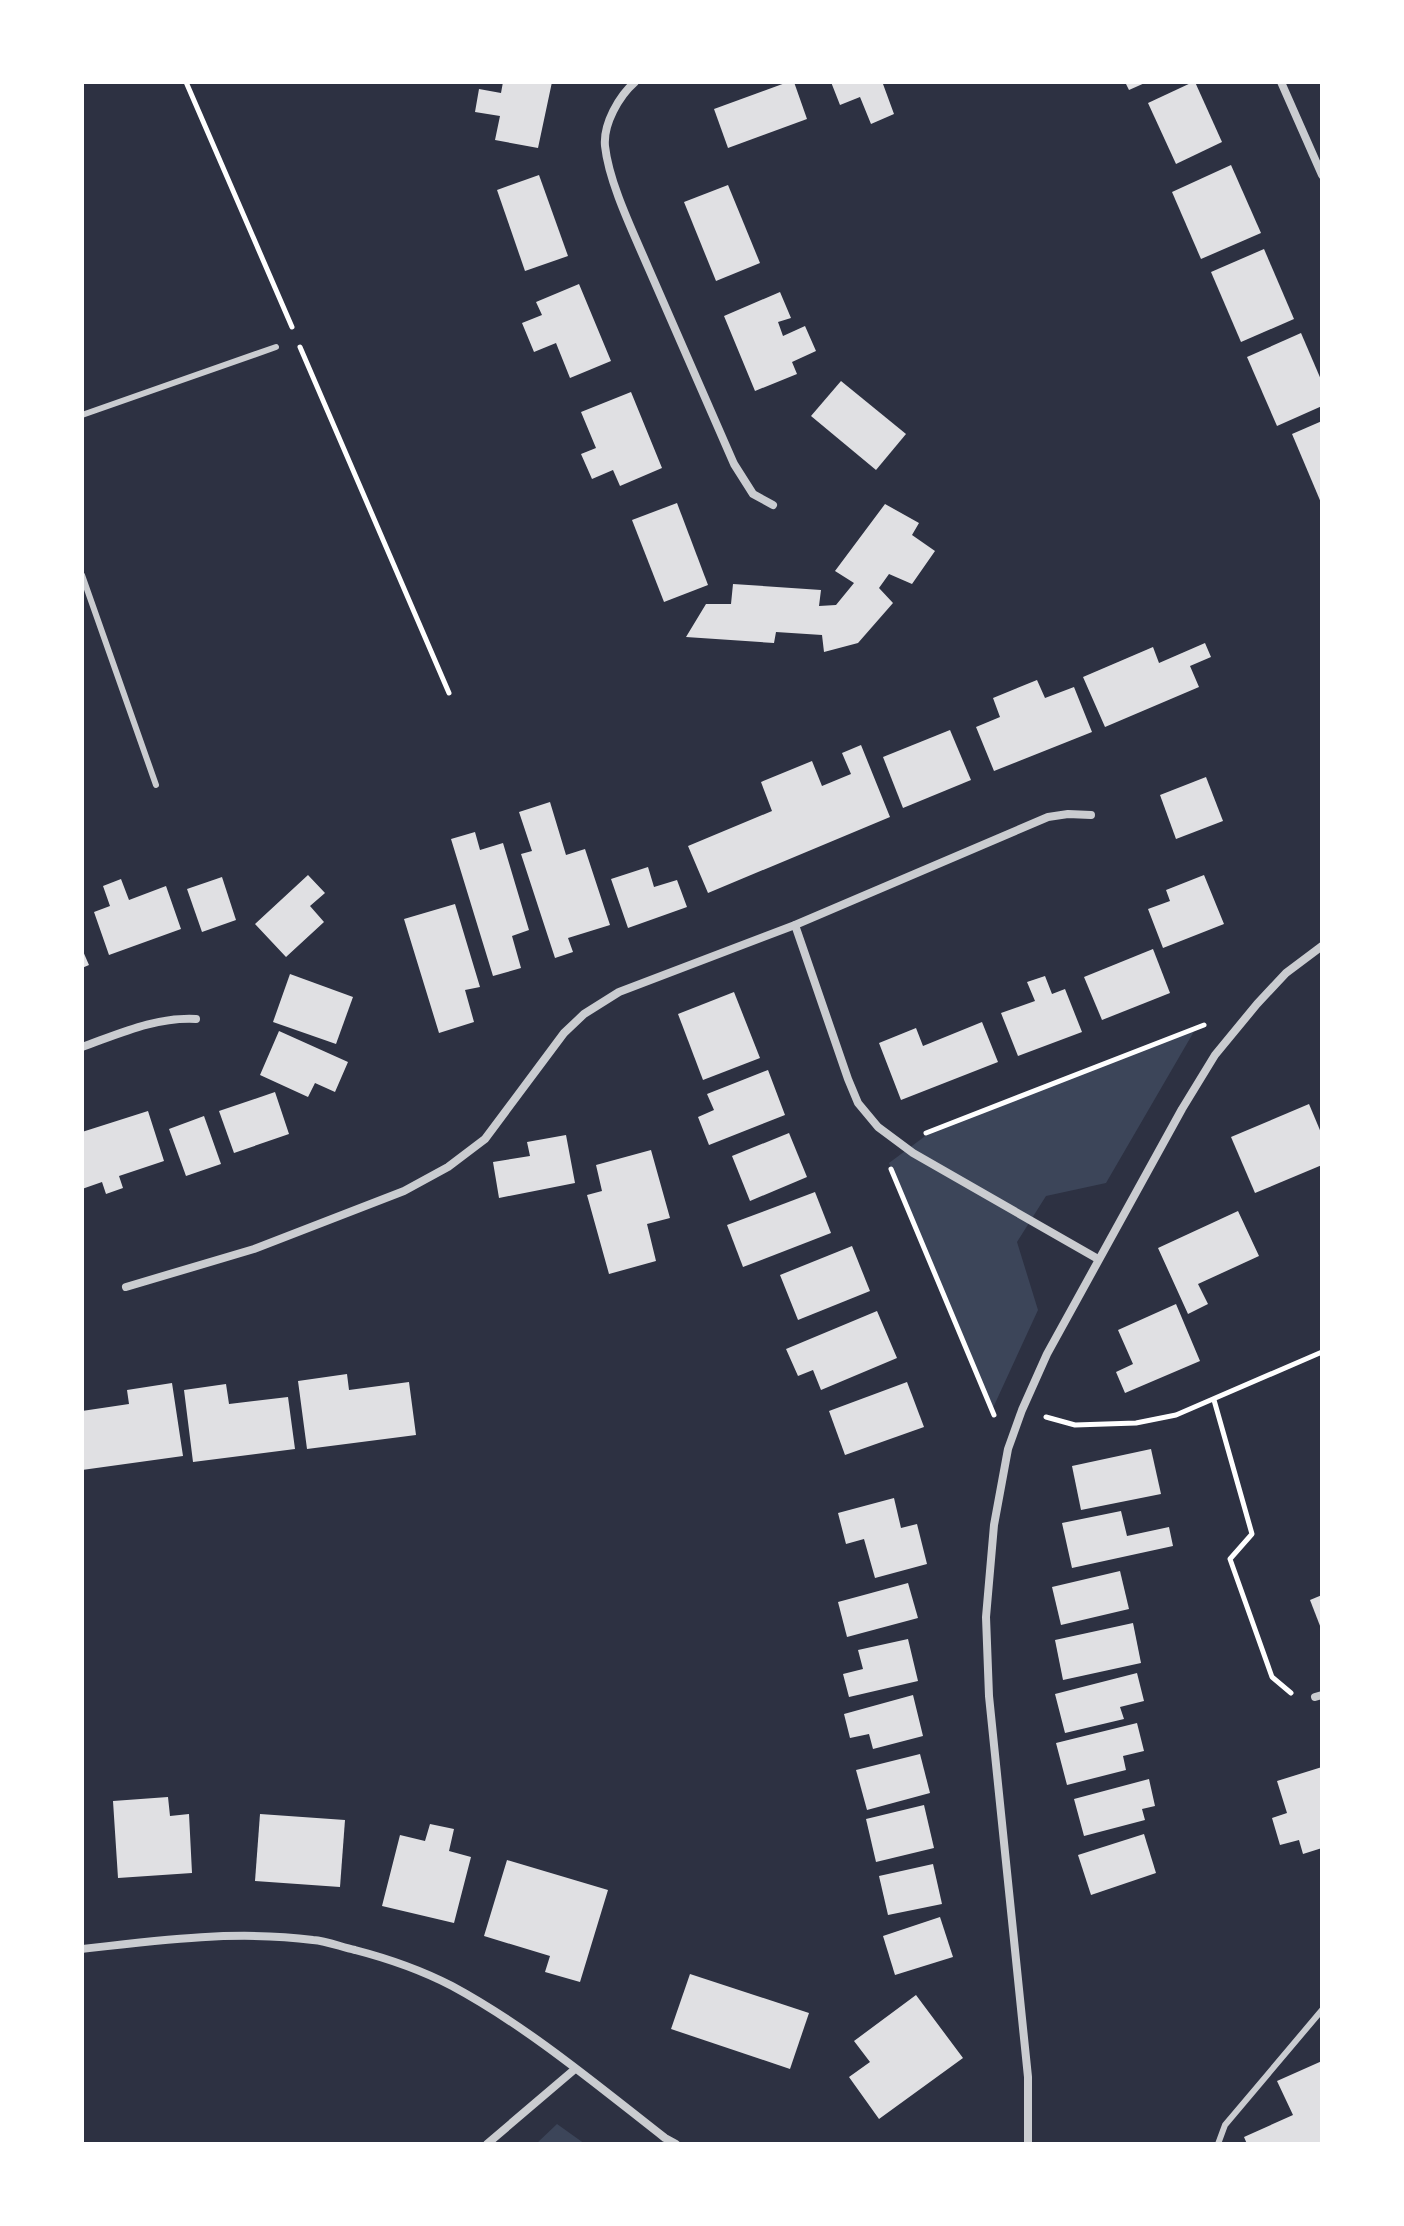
<svg xmlns="http://www.w3.org/2000/svg" width="1404" height="2226" font-family="Inter,sans-serif">
<style>
.green{fill:#3c4559}
.building{fill:#e0e0e3}
.lines{fill:none;stroke-linecap:round;stroke-linejoin:round}
.path{stroke:#fff;stroke-width:5}
.service{stroke:#caccd0;stroke-width:6}
.minor{stroke:#caccd0;stroke-width:8}
</style>
<rect width="100%" height="100%" fill="#2d3142"/>
<g class="green">
<path d="M1196,1028L1106,1183L1046,1196L1017,1242L1038,1310L992,1410L889,1163L932,1131Z"/>
<path d="M557,2124L585,2144H536Z"/>
</g>
<g class="building">
<path d="M503,82H552L538,148L495,140L500,116L475,112L479,89L501,93Z"/>
<path d="M788,82H794L807,119L728,148L714,109Z"/>
<path d="M831,82H888L883,84L894,114L871,124L860,97L840,105Z"/>
<path d="M1125,82H1147L1129,90Z"/>
<path d="M1193,82H1195L1222,142L1176,164L1148,103Z"/>
<path d="M1231,165L1261,233L1201,259L1172,192Z"/>
<path d="M539,175L568,256L525,271L497,190Z"/>
<path d="M728,185L760,263L716,281L684,202Z"/>
<path d="M1264,249L1294,319L1241,342L1211,272Z"/>
<path d="M579,284L611,361L570,378L556,343L534,352L522,323L542,315L536,302Z"/>
<path d="M780,292L791,318L778,322L783,336L805,326L816,351L792,362L797,374L755,391L724,316Z"/>
<path d="M1301,333L1322,382V406L1277,426L1247,357Z"/>
<path d="M841,381L906,434L876,470L811,416Z"/>
<path d="M631,392L662,468L620,486L613,470L592,479L581,454L596,448L581,412Z"/>
<path d="M1322,421V505L1292,434Z"/>
<path d="M677,503L708,585L664,602L632,520Z"/>
<path d="M885,504L919,523L912,535L935,551L912,584L889,574L879,588L893,603L858,643L824,652L822,635L776,632L774,643L686,637L706,604H731L733,584L821,590L819,606L836,605L854,583L835,571Z"/>
<path d="M1205,643L1211,657L1190,666L1199,687L1105,727L1083,677L1153,647L1159,663Z"/>
<path d="M1037,680L1045,698L1074,687L1092,732L994,771L976,727L1000,717L993,698Z"/>
<path d="M950,730L971,780L903,808L883,757Z"/>
<path d="M861,745L890,817L708,893L688,846L772,811L761,782L812,761L822,786L851,774L842,753Z"/>
<path d="M1206,777L1223,821L1176,839L1160,795Z"/>
<path d="M550,802L566,855L585,849L610,925L568,938L573,952L555,958L521,854L532,851L519,812Z"/>
<path d="M475,832L480,850L503,843L529,930L512,936L521,968L493,976L451,839Z"/>
<path d="M648,867L654,887L677,880L687,907L628,928L611,879Z"/>
<path d="M308,875L325,893L310,906L324,922L286,957L255,924Z"/>
<path d="M1204,875L1224,924L1163,948L1148,909L1170,901L1166,890Z"/>
<path d="M222,877L236,920L202,932L187,889Z"/>
<path d="M121,879L129,900L166,886L181,929L109,955L94,912L110,906L103,886Z"/>
<path d="M455,904L480,987L465,990L474,1022L439,1033L404,919Z"/>
<path d="M82,949L89,965L82,968Z"/>
<path d="M1153,949L1170,993L1102,1020L1084,977Z"/>
<path d="M290,974L353,997L336,1044L273,1022Z"/>
<path d="M1045,976L1052,994L1065,989L1082,1032L1018,1056L1001,1013L1035,1001L1027,982Z"/>
<path d="M734,992L760,1058L703,1080L678,1014Z"/>
<path d="M982,1022L998,1062L901,1100L879,1043L916,1028L923,1046Z"/>
<path d="M279,1031L348,1062L335,1092L315,1083L308,1097L260,1075Z"/>
<path d="M768,1070L785,1115L709,1145L698,1117L714,1110L707,1094Z"/>
<path d="M275,1092L289,1134L234,1153L219,1111Z"/>
<path d="M1309,1104L1322,1135V1165L1255,1193L1231,1137Z"/>
<path d="M148,1111L164,1161L119,1176L123,1188L106,1194L102,1182L82,1189V1132Z"/>
<path d="M204,1116L221,1164L186,1176L169,1129Z"/>
<path d="M789,1133L807,1177L750,1201L732,1156Z"/>
<path d="M566,1135L575,1183L499,1198L493,1162L530,1156L527,1142Z"/>
<path d="M651,1150L670,1218L647,1224L656,1261L609,1274L587,1195L602,1191L596,1165Z"/>
<path d="M815,1192L831,1233L743,1267L727,1225Z"/>
<path d="M1238,1211L1259,1256L1198,1284L1208,1304L1188,1314L1158,1248Z"/>
<path d="M852,1246L870,1291L798,1320L780,1275Z"/>
<path d="M1176,1304L1200,1361L1125,1393L1116,1372L1133,1364L1118,1330Z"/>
<path d="M877,1311L897,1358L821,1390L813,1370L798,1376L786,1349Z"/>
<path d="M347,1374L349,1390L409,1382L416,1435L307,1449L298,1381Z"/>
<path d="M907,1382L924,1427L845,1455L829,1411Z"/>
<path d="M172,1383L183,1456L82,1470V1411L129,1404L127,1390Z"/>
<path d="M226,1384L229,1404L288,1397L295,1449L193,1462L184,1390Z"/>
<path d="M1151,1449L1161,1494L1081,1510L1072,1466Z"/>
<path d="M894,1498L901,1528L917,1524L927,1564L875,1578L864,1539L846,1544L838,1513Z"/>
<path d="M1121,1511L1127,1536L1169,1527L1173,1546L1072,1568L1062,1523Z"/>
<path d="M1120,1571L1129,1609L1061,1625L1052,1587Z"/>
<path d="M908,1583L918,1618L847,1637L838,1602Z"/>
<path d="M1322,1595V1631L1310,1600Z"/>
<path d="M1133,1623L1141,1663L1063,1680L1055,1640Z"/>
<path d="M908,1639L918,1681L849,1697L843,1674L863,1669L858,1650Z"/>
<path d="M1137,1673L1144,1701L1120,1707L1124,1719L1065,1733L1055,1694Z"/>
<path d="M913,1695L923,1736L873,1749L869,1734L850,1738L844,1714Z"/>
<path d="M1137,1723L1144,1751L1123,1756L1126,1770L1067,1785L1056,1743Z"/>
<path d="M920,1754L930,1793L867,1810L856,1770Z"/>
<path d="M1322,1767V1848L1303,1854L1299,1840L1280,1845L1272,1818L1287,1813L1277,1781Z"/>
<path d="M1149,1779L1155,1806L1142,1809L1145,1820L1084,1836L1074,1799Z"/>
<path d="M168,1797L170,1816L189,1814L192,1873L118,1878L113,1801Z"/>
<path d="M924,1805L934,1848L876,1862L866,1819Z"/>
<path d="M260,1814L345,1820L340,1887L255,1881Z"/>
<path d="M430,1824L454,1829L449,1851L471,1857L454,1923L382,1906L400,1835L425,1841Z"/>
<path d="M1144,1834L1156,1873L1091,1895L1078,1855Z"/>
<path d="M507,1860L608,1890L580,1982L545,1972L550,1956L484,1936Z"/>
<path d="M933,1864L942,1904L888,1915L879,1876Z"/>
<path d="M940,1917L953,1957L895,1975L883,1936Z"/>
<path d="M690,1974L809,2013L790,2069L671,2029Z"/>
<path d="M916,1995L963,2058L879,2119L849,2077L870,2062L854,2041Z"/>
<path d="M1322,2061V2144H1247L1244,2137L1293,2115L1277,2081Z"/>
</g>
<g class="lines">
<g class="path">
<path d="M186,82L292,327"/>
<path d="M300,347L449,693"/>
<path d="M926,1133L1204,1025"/>
<path d="M891,1169L994,1415"/>
<path d="M1214,1400L1252,1534L1230,1559L1272,1677L1291,1693"/>
<path d="M1046,1417L1075,1425L1136,1423L1176,1415L1322,1352"/>
</g>
<g class="service">
<path d="M82,415L276,347"/>
<path d="M82,575L156,785"/>
<path d="M1218,2144L1225,2125L1322,2010"/>
</g>
<g class="minor">
<path d="M635,82C619,96 603,124 605,146C609,183 633,232 648,267C677,332 705,398 734,464L753,494L773,505"/>
<path d="M1281,82L1322,175"/>
<path d="M795,925L848,1079L858,1103L878,1127L913,1153L1098,1259"/>
<path d="M82,1047C121,1033 155,1017 196,1019"/>
<path d="M126,1287L254,1249L404,1191L448,1167L485,1139L564,1033L584,1014L619,992L795,925L1048,817L1068,814L1091,815"/>
<path d="M1315,1697L1322,1695"/>
<path d="M82,1949C158,1940 237,1930 313,1940C327,1941 341,1947 355,1950C386,1958 423,1971 452,1986C528,2027 597,2085 665,2138L676,2144"/>
<path d="M487,2144L575,2069"/>
<path d="M1028,2144V2077L989,1696L986,1617L994,1525L1008,1449L1022,1410L1047,1354L1182,1109L1215,1055L1257,1004L1286,973L1322,946"/>
</g>
</g>
<rect width="1404" height="2226" fill="none" stroke="#ffffff" stroke-width="168"/>
</svg>
